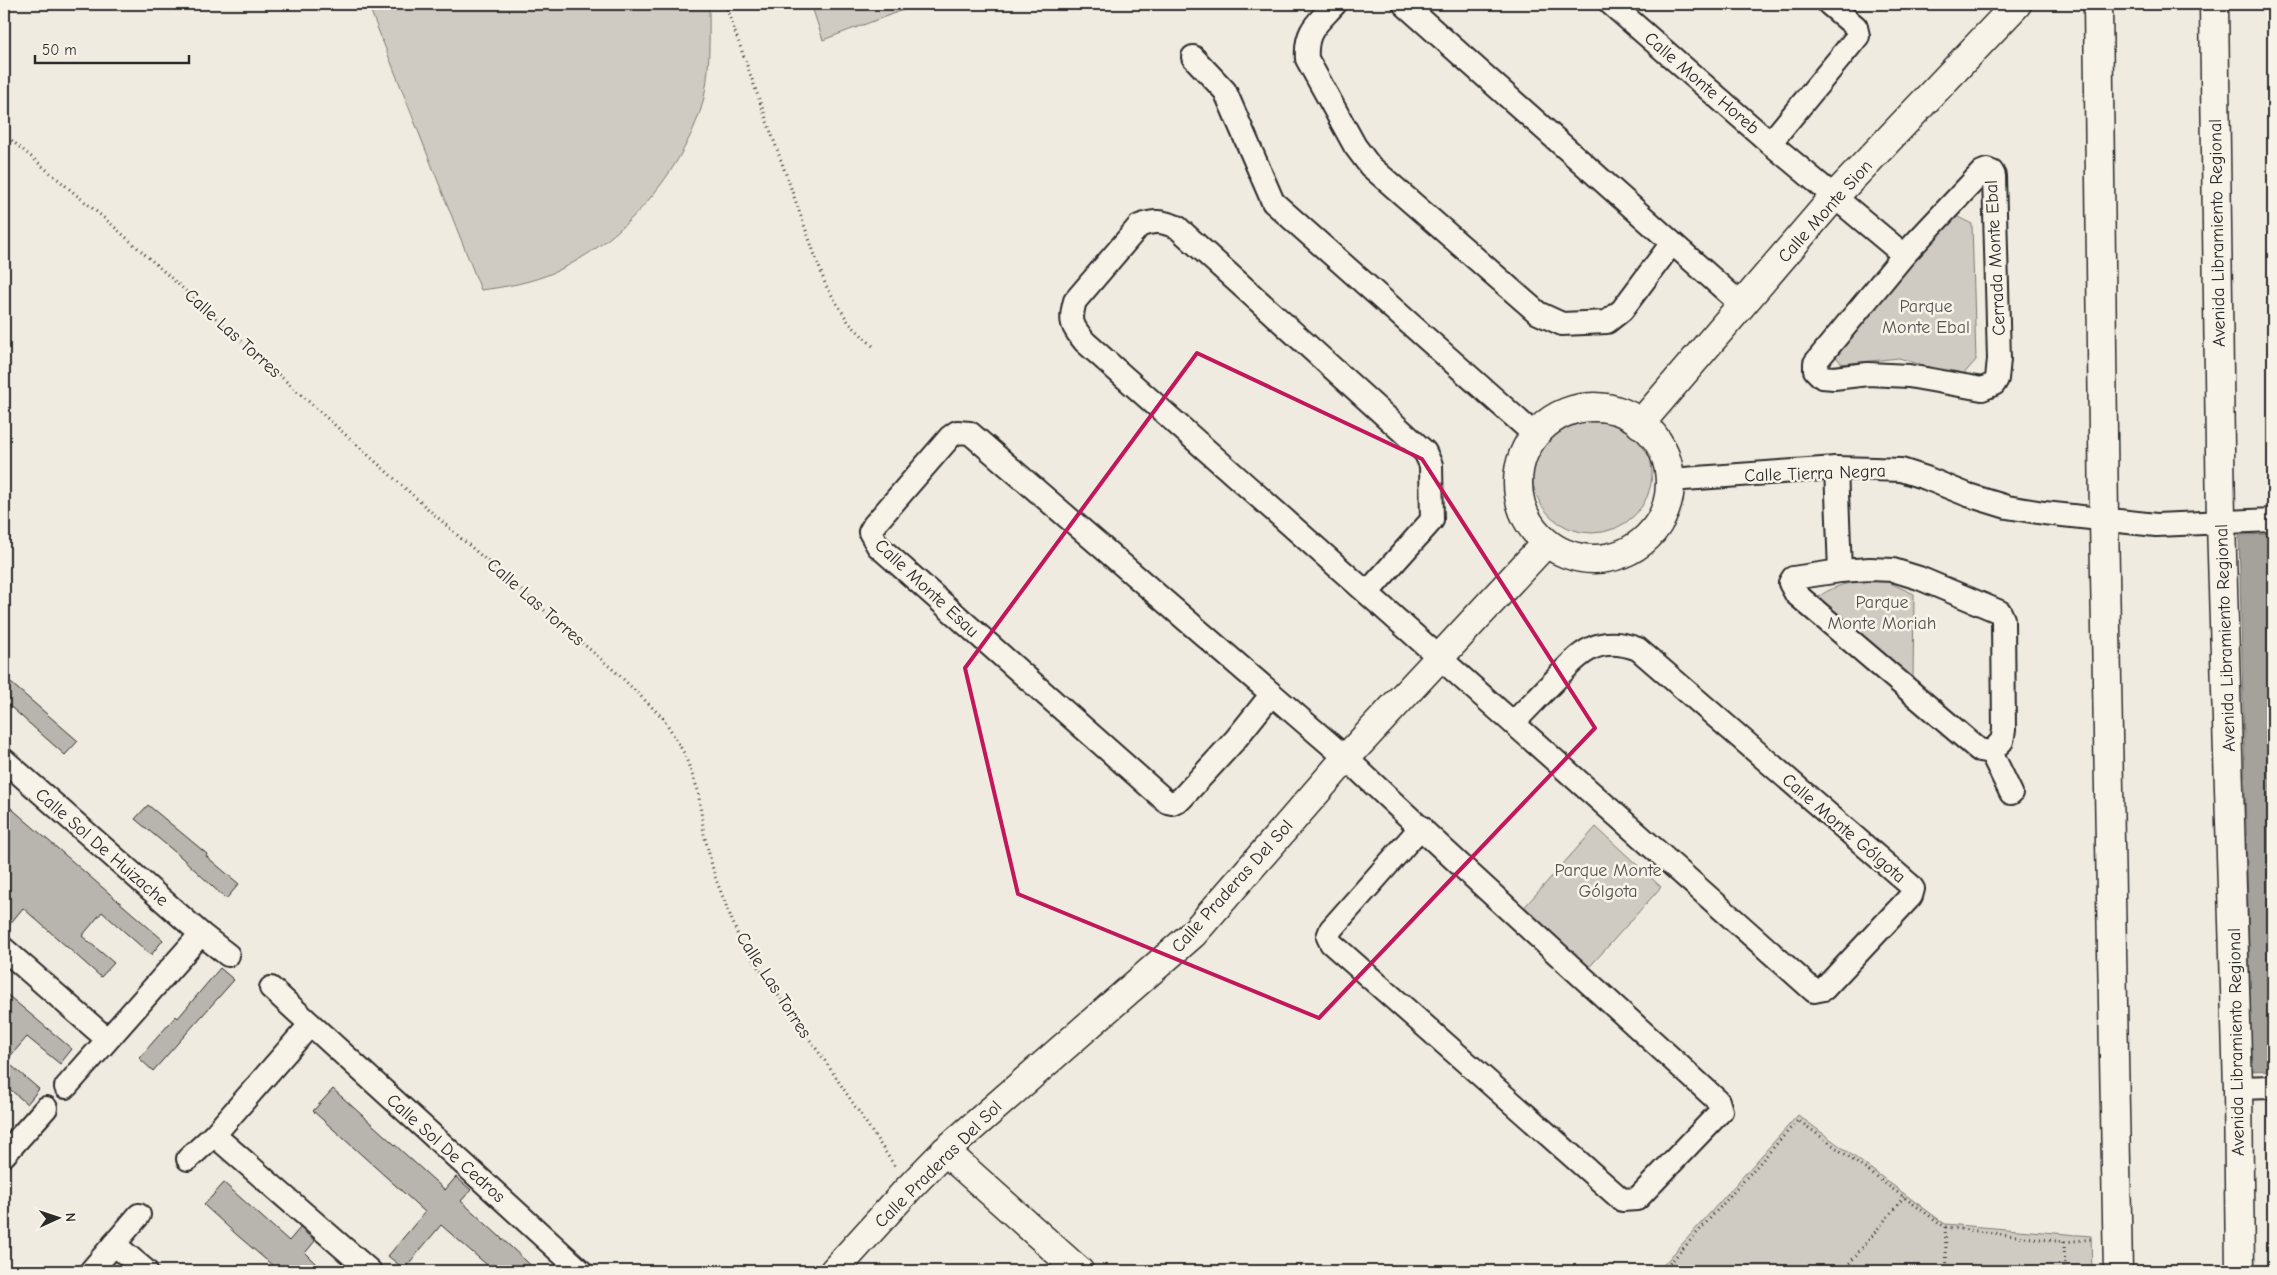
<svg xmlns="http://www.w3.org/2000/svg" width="2277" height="1275" font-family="'Comic Neue',sans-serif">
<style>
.green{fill:#cfcbc2;stroke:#7d7b76}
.water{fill:#a4a29a;stroke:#74726e}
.building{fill:#b8b5ae;stroke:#2b2b2b}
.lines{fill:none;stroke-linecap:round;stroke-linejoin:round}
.minor-casing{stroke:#2b2b2b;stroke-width:26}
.tertiary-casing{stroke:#2b2b2b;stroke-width:31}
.secondary-casing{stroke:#2b2b2b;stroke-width:31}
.path{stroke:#2b2b2b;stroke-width:3;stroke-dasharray:1 4;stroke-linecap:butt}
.minor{stroke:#f7f3e8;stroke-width:22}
.tertiary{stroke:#f7f3e8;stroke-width:28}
.secondary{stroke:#f7f3e8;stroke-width:28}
.marked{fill:none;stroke:#c2185b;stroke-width:4;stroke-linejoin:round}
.labels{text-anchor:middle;stroke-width:5;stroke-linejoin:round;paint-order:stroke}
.street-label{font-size:18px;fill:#2b2b2b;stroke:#f7f3e8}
.park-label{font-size:18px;fill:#545351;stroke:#f7f3e8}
</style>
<rect width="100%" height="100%" fill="#efebe0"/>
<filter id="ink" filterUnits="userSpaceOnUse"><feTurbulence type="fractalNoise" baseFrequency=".02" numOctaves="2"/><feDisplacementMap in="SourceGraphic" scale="10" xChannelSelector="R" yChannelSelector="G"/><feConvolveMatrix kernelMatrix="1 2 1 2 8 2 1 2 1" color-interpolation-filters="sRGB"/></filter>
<g filter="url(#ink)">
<g class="green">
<path d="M368,4H709C709,37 711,77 701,109C678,178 621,242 555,272C532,282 506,287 481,290Z"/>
<path d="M811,4H919L823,40Z"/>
<path d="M1950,213L1972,224L1976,360L1961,377L1899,358L1842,364L1831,351Z"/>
<circle cx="1592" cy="473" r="60"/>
<path d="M1886,581L1914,594L1913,678L1818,597C1841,581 1858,581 1886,581Z"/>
<path d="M1596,827L1661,887L1577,981L1512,921Z"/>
<path d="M1798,1115L1945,1224L2091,1236L2092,1271H1658Z"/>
</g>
<path class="water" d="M2273,534V1070L2252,1071L2239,535Z"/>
<g class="building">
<path d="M4,677L78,741L65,755L4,701Z"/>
<path d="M4,802L163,940L151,955L102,912L82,936L114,963L101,977L23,908L4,931Z"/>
<path d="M148,805L207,854L206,856L239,884L226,899L181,857L135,819Z"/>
<path d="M220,968L234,980L153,1071L139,1058L176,1016L178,1018Z"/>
<path d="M4,992L72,1049L60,1064L27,1037L6,1061L39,1089L27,1104L4,1084Z"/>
<path d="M333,1089L445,1190L456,1177L471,1190L461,1201L537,1271H494L441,1225L404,1269L388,1256L425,1212L313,1111Z"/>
<path d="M224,1183L289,1241L300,1228L315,1241L305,1253L323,1271H279L237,1235L204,1205Z"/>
</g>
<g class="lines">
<g class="minor-casing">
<g id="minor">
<path d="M1335,4C1317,24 1305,30 1307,59L1355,146L1370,166L1538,313L1562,324L1607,322L1622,310L1672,243"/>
<path d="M1404,4L1742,305"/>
<path d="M1611,4L1770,143L1904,255"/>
<path d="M1193,57L1225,91L1273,202L1535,435"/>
<path d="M1770,143L1858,36L1856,27L1829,4"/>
<path d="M1987,170L1992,172L1994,176L1999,359L1997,379L1994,384L1982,389L1909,376L1868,374L1834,378L1822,377L1815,370V363L1904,255L1982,172Z"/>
<path d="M1836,468L1840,571"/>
<path d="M1670,480L1836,468L1874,469L1901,470L1926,478L1968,495L2007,507L2044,513L2156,525L2273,520"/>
<path d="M1870,569L1893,570L1919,578L2000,612L2003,619L2004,730L2002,741L1991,752L1979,750L1796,594L1790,583L1793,578L1840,571Z"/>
<path d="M1367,593L1432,520L1431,465L1425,452L1177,227C1162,221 1154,220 1139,226L1075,301C1069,322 1072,326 1085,342L1814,991L1824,989L1911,896L1913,889L1910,885L1638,649C1598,634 1581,652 1555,680C1541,694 1528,708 1514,722"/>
<path d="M1271,695L1235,740L1181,799L1172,803L1167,802L878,546L870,532L874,525L950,437L957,432L970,433L1346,758C1468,874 1594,987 1718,1101L1721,1111L1637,1199L1622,1200L1331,943L1328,937L1331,929L1421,827"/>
<path d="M1991,752L2011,793"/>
<path d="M4,760L201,934L228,955"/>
<path d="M4,949L107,1039"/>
<path d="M271,988L581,1271"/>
<path d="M66,1087L201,934"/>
<path d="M2238,1088L2273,1087"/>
<path d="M214,1135L370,1271"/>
<path d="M4,1155L46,1108"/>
<path d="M188,1159L214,1135L310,1025"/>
<path d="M114,1244L146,1271"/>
<path d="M91,1271L139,1215"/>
</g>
</g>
<g class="tertiary-casing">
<g id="tertiary">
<path d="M2098,4L2104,520L2118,1271"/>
<path d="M2214,4L2221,522L2238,1088L2240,1271"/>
<circle cx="1594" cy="483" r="76"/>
<path d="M1640,424L1834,197L2017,4"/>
<path d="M834,1271L909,1188L945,1151L1193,934L1346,758L1546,543"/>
</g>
</g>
<g class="secondary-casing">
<path id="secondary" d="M945,1151L1079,1271"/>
</g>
<g class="path">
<path d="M725,4L826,286L849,323L875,348"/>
<path d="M4,134L110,223L456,534L617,673L664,719L684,753L698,790L704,834L715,877L741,943L825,1061L896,1168"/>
<path d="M1945,1227L1947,1271"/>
<path d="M2064,1242L2065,1271"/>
<path d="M1663,1271L1798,1120L1945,1227L2064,1242L2093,1239"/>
<path d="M1843,1271L1904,1197"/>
</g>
<use href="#minor" class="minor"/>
<use href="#tertiary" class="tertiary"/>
<use href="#secondary" class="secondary"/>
</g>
</g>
<path class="marked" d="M1197,353L1422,459L1595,728L1319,1018L1018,894L965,668Z"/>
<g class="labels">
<g class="street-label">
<text transform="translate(1702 83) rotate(41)" y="6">Calle Monte Horeb</text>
<text transform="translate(1825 211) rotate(-48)" y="6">Calle Monte Sion</text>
<text transform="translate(2217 233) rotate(-91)" y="6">Avenida Libramiento Regional</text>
<text transform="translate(1995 258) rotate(-93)" y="6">Cerrada Monte Ebal</text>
<text transform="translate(233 333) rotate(42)" y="6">Calle Las Torres</text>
<text transform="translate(1815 473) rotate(-2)" y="6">Calle Tierra Negra</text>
<text transform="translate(927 588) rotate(43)" y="6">Calle Monte Esau</text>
<text transform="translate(536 602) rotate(41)" y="6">Calle Las Torres</text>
<text transform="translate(2225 638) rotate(-92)" y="6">Avenida Libramiento Regional</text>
<text transform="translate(1844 828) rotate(41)" y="6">Calle Monte Gólgota</text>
<text transform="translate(102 847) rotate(41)" y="6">Calle Sol De Huizache</text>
<text transform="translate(1232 886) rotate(-48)" y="6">Calle Praderas Del Sol</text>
<text transform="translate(774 985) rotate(57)" y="6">Calle Las Torres</text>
<text transform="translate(2236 1042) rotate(-91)" y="6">Avenida Libramiento Regional</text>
<text transform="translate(446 1148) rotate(42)" y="6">Calle Sol De Cedros</text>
<text transform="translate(938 1164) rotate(-45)" y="6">Calle Praderas Del Sol</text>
</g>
<g class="park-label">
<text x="1926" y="312">Parque<tspan x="1926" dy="21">Monte Ebal</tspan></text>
<text x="1882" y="608">Parque<tspan x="1882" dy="21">Monte Moriah</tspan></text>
<text x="1608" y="876">Parque Monte<tspan x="1608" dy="21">Gólgota</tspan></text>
</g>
</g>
<rect width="2277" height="1275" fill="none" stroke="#f7f3e8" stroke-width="20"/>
<rect x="10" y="10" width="2257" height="1255" fill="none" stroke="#2b2b2b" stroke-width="2" filter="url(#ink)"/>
<g transform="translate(58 1218) rotate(87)" stroke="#f7f3e8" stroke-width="4" paint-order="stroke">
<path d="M0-4L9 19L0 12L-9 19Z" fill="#2b2b2b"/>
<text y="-8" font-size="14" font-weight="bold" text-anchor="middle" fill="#2b2b2b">N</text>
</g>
<path d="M35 55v8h154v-8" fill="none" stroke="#2b2b2b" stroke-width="2.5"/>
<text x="42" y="55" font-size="15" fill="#2b2b2b" stroke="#f7f3e8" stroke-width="4" paint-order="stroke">50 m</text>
</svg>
